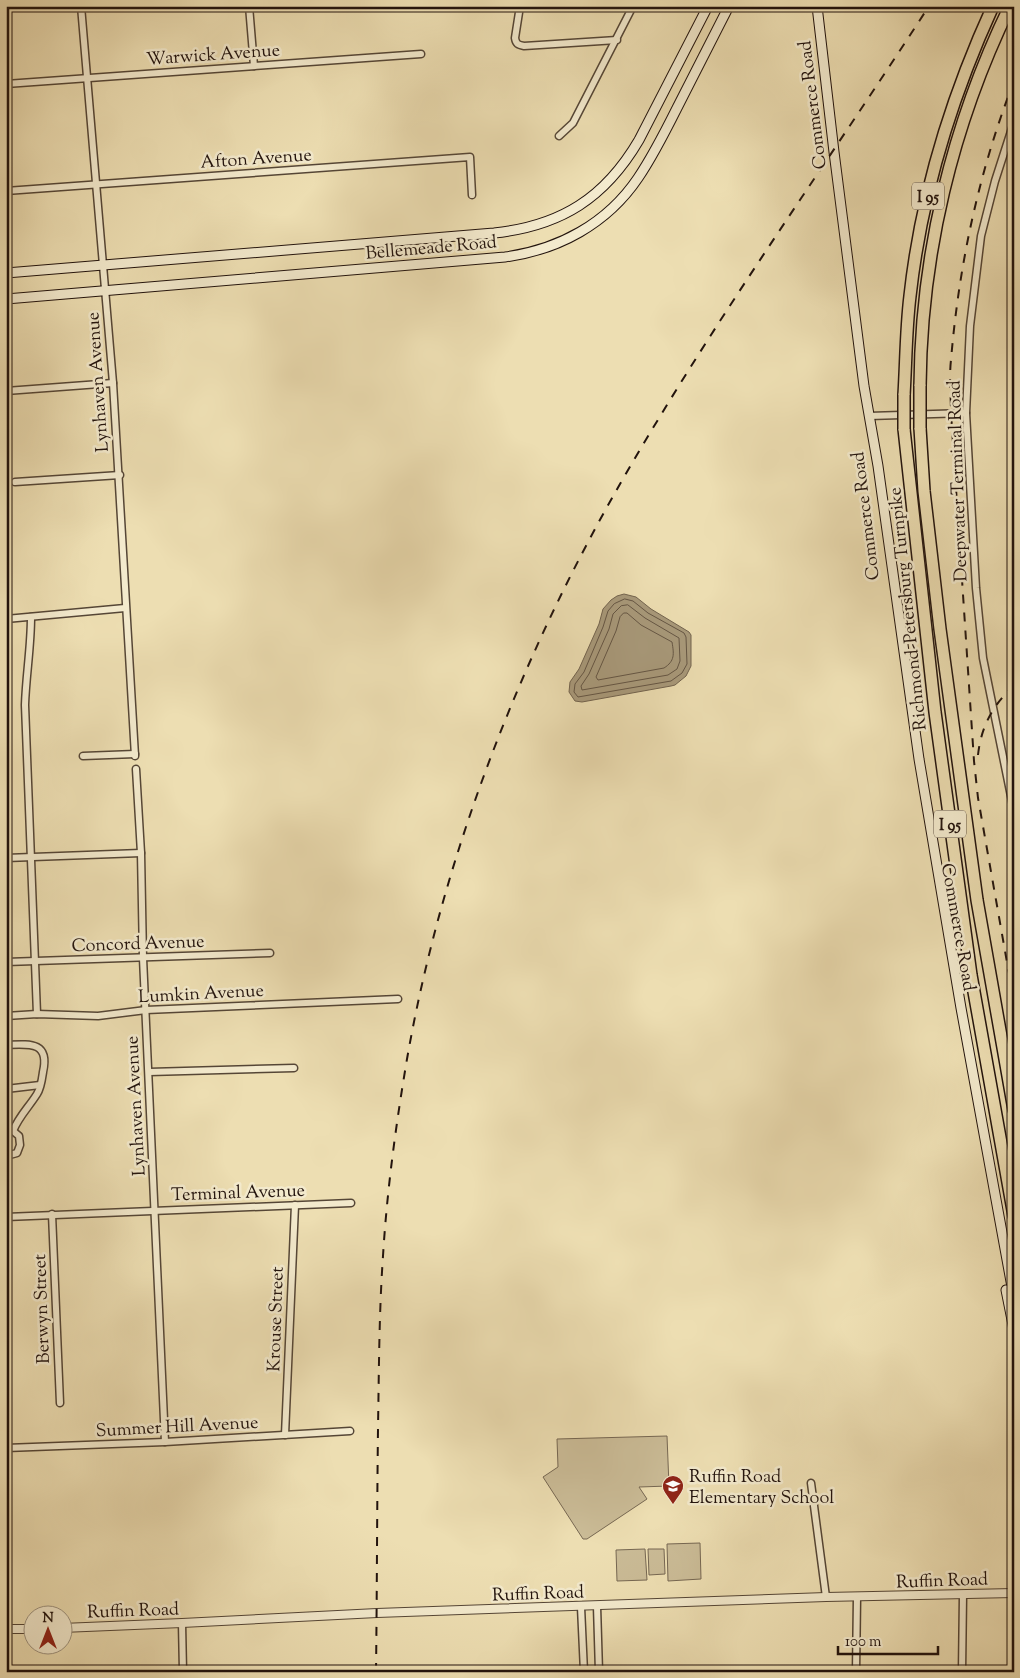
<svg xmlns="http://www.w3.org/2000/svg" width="1020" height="1678" font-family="'Sorts Mill Goudy',serif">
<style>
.green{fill:#cabb96;stroke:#766752}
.water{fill:#a8997a;stroke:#72634e}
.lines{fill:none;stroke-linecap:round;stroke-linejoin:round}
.shore{stroke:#655644;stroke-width:1}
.minor-casing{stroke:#554636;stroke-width:9}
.tertiary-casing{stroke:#554636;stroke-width:10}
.secondary-casing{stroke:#22130d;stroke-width:11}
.motorway-casing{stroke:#22130d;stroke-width:14}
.minor{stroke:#f3eacd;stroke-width:6}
.tertiary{stroke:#f3eacd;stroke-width:8}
.secondary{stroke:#f3eacd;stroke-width:9}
.motorway{stroke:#eddeb2;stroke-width:11}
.rail{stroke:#22130d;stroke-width:2;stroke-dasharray:9 9;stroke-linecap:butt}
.motorway-bridge-casing{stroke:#22130d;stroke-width:14;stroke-linecap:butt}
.motorway-bridge{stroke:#eddeb2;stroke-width:11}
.labels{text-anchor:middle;stroke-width:5;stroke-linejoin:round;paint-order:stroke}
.shield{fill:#f3eacd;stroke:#615447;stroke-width:1}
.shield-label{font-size:16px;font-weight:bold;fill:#22130d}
.street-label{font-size:18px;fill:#22130d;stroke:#f3eacd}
.poi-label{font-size:18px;fill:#22130d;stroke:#f3eacd;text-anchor:start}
</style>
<rect width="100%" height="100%" fill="#eddeb2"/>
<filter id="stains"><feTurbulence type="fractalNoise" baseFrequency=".004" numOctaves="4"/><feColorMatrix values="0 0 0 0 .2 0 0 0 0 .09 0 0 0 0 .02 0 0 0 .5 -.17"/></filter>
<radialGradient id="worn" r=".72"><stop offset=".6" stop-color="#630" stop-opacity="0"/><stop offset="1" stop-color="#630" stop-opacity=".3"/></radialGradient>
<g class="green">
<path d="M667,1436L669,1486L639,1487L647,1499L587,1539H583L543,1477L558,1467L557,1439Z"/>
<path d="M700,1543L701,1579L668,1581L667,1544Z"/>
<path d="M645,1549L647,1580L617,1581L616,1550Z"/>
<path d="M648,1549H664L665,1574L649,1575Z"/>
</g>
<path class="water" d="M624,594L636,597L651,609L689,632L691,635V666L686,676L675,685L671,686L582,702L575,701L569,692L570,682L579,669L599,624L603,609L611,600L617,596Z"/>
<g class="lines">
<g class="shore">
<path d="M625,599L633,601L648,613L684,633L686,637L687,664L682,673L671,681L578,697L574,692L575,684L584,672L603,627L608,611L614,604Z"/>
<path d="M628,605L645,618L679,638L680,661L677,669L668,675L582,690L581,686L589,674L609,629L613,614L621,606Z"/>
<path d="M624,613H627L641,625L672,642C674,654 675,661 664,668L598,680L596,677L616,631L620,617Z"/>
</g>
<g class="minor-casing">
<g id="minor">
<path d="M81,6L113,383L135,756"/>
<path d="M249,6L254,66"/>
<path d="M520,6L515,38C516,44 518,45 524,46L617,40"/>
<path d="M6,84L421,54"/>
<path d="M1014,122L995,181L981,236L970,326L966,413L976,588L983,658L1014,811"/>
<path d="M559,136L573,123L633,6"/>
<path d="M6,191L470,157L472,195"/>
<path d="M6,391L113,383"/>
<path d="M869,416L966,413"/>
<path d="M15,482L120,475"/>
<path d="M31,617C31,647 26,675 25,705L37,1014"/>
<path d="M6,619L125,608"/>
<path d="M83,756L135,754"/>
<path d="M136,769L141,853L143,958L165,1442"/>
<path d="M6,858L141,853"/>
<path d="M6,962L270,953"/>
<path d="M6,1016L37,1014L98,1016L146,1010L398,999"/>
<path d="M6,1045C29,1044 50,1041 43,1072C42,1079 41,1088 37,1094C29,1107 19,1116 13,1131"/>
<path d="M149,1072L294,1068"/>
<path d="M6,1089L40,1085"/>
<path d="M6,1156L17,1153L20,1145L19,1136L13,1131"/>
<path d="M52,1214L60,1403"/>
<path d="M6,1217L351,1203"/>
<path d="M285,1435L295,1205"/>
<path d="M6,1448L165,1442L350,1431"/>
<path d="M811,1483L826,1597"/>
<path d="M597,1606L599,1672"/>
<path d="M581,1607L584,1672"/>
<path d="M182,1623L183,1672"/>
<path d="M856,1672L857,1597"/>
<path d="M962,1672L963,1595"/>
</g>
</g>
<g class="tertiary-casing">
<g id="tertiary">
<path d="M62,1628L182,1623L377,1613L826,1597L1014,1593"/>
<path d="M6,1629H32"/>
</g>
</g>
<g class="secondary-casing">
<g id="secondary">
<path d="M817,6L834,152L864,386L878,466L919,759L961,1008L1014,1298"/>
<path d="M6,273L494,233C561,226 605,198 639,140L708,6"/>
<path d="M6,299L505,257C558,250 607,224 638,178C653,156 665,132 677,108C694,74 712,40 729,6"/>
<path d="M1006,1290L1014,1330"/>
</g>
</g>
<g class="motorway-casing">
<g id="motorway">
<path d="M920,386C921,255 952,125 1010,6"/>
<path d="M904,395C906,362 906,329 910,296C921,196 951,98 993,6"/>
<path d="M920,428L924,491L940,629L977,900L1014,1110"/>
<path d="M904,429L935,712L971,975L1014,1216"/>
</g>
</g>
<use href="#minor" class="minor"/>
<use href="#tertiary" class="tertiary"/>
<use href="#secondary" class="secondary"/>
<use href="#motorway" class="motorway"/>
<g class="rail">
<path d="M1014,81C979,171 959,264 951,360C949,377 951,396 951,413L974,761L978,798L1014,1002"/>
<path d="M978,755C981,727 993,704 1014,686"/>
<path d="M376,1672C377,1590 377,1509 378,1428C379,1370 379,1313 383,1256C387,1190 396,1124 407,1059C442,859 519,660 620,484C714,320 826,165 929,6"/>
</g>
<g class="motorway-bridge-casing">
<g id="motorway-bridge">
<path d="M920,386V428"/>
<path d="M904,395V429"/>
</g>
</g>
<use href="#motorway-bridge" class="motorway-bridge"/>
</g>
<defs>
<g id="school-pin" transform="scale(1.125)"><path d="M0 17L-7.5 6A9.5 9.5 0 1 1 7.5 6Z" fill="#8f2418" stroke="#f3eacd"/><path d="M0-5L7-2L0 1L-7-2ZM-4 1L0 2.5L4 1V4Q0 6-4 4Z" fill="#fff"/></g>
</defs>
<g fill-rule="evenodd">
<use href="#school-pin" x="673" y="1486"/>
</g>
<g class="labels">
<g class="shield">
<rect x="912" y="182.5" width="32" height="27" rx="4"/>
<rect x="934" y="810.5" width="32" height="27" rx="4"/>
</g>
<g class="shield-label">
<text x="928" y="202">I 95</text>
<text x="950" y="830">I 95</text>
</g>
<g class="street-label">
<text transform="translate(213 54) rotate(-4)" y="6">Warwick Avenue</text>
<text transform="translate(812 105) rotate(-97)" y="6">Commerce Road</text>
<text transform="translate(256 158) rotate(-4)" y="6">Afton Avenue</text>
<text transform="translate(431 247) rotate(-5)" y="6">Bellemeade Road</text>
<text transform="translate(97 382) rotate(-94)" y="6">Lynhaven Avenue</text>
<text transform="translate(957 481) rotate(-92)" y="6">Deepwater Terminal Road</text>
<text transform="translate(865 516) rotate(-97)" y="6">Commerce Road</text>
<text transform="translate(907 609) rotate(-96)" y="6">Richmond-Petersburg Turnpike</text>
<text transform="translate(959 927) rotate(80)" y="6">Commerce Road</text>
<text transform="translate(138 943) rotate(-2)" y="6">Concord Avenue</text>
<text transform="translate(201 993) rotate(-3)" y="6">Lumkin Avenue</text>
<text transform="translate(135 1106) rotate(-93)" y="6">Lynhaven Avenue</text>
<text transform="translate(238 1192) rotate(-2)" y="6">Terminal Avenue</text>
<text transform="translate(41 1309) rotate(-92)" y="6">Berwyn Street</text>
<text transform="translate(275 1319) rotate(-88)" y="6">Krouse Street</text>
<text transform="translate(177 1426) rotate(-3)" y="6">Summer Hill Avenue</text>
<text transform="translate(942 1580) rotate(-2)" y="6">Ruffin Road</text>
<text transform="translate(538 1593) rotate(-2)" y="6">Ruffin Road</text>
<text transform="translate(133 1610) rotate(-2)" y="6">Ruffin Road</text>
</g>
<g class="poi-label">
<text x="689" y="1482">Ruffin Road<tspan x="689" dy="21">Elementary School</tspan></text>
</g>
</g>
<rect width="1020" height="1678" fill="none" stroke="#eddeb2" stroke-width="25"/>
<rect x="8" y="8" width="1005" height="1663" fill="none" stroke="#22130d" stroke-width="2.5"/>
<rect x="12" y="12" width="995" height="1653" fill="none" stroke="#22130d"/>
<g transform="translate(48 1630)"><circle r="24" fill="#f3eacd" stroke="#9f9480"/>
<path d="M0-4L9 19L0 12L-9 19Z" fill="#8f2418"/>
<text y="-8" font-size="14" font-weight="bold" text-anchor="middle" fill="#22130d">N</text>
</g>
<path d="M838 1646v8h100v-8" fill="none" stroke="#22130d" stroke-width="2.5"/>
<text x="845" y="1646" font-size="15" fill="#22130d" stroke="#f3eacd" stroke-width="4" paint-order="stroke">100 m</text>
<rect width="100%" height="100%" filter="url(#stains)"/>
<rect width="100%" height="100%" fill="url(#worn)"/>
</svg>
